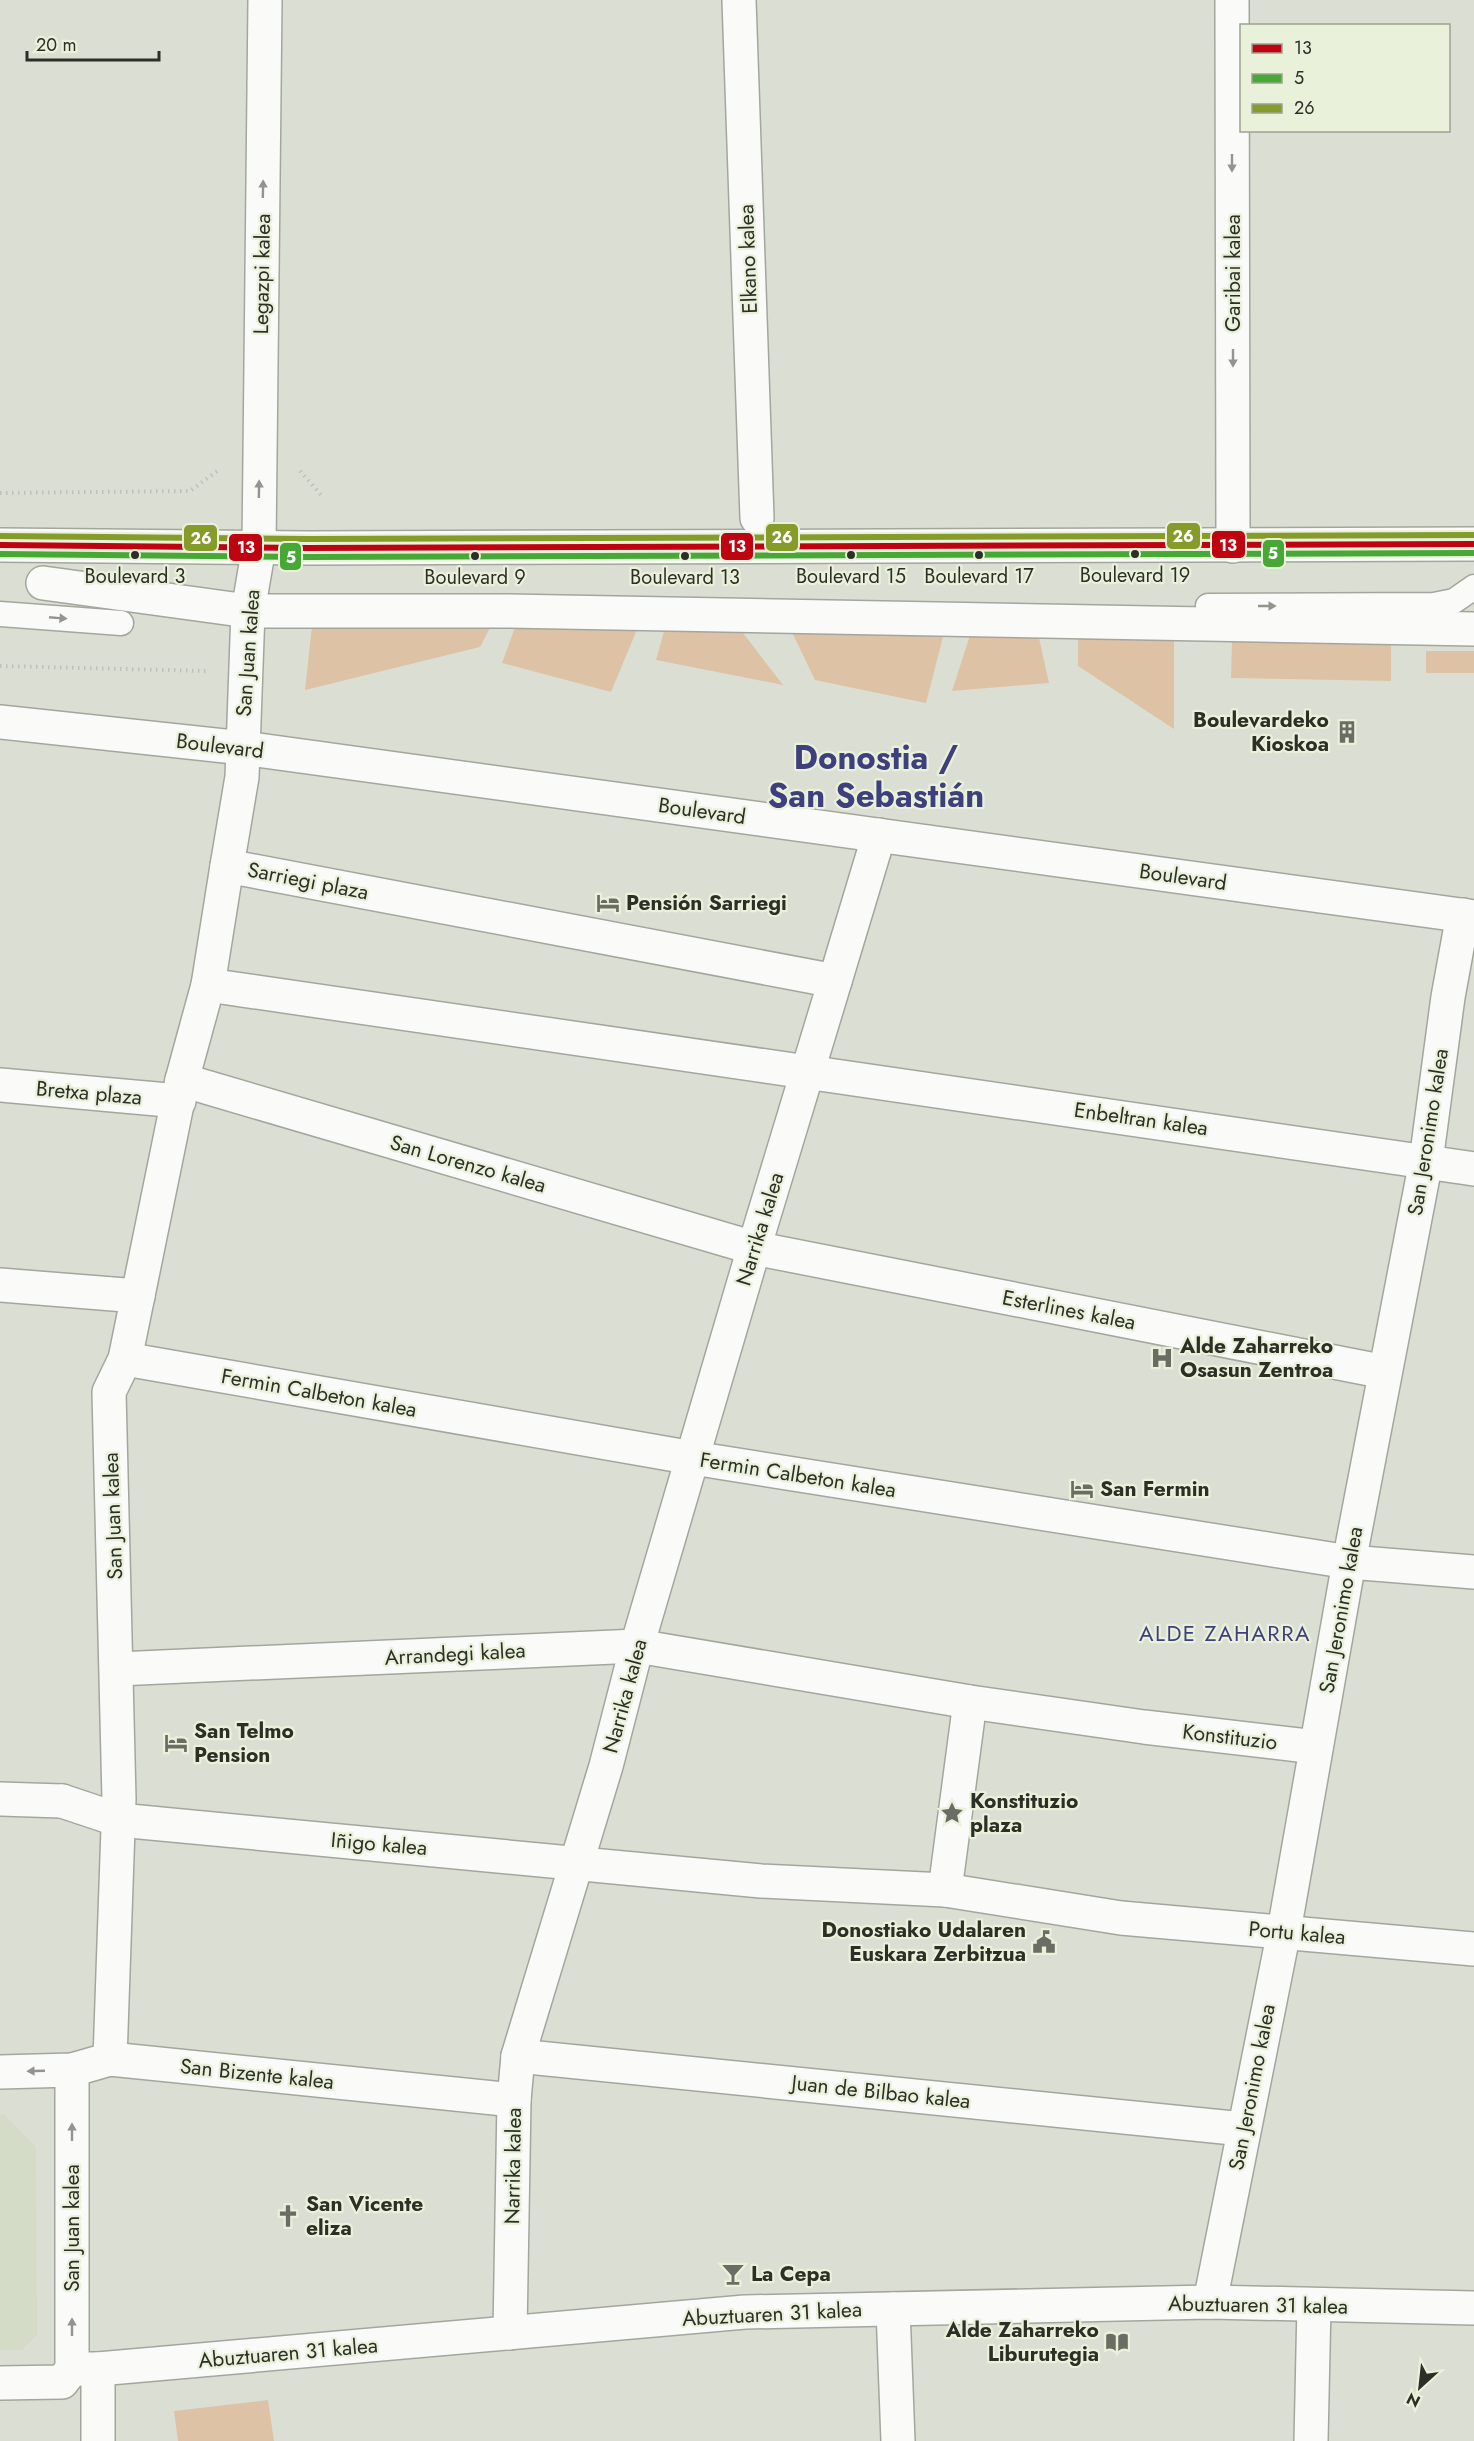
<svg xmlns="http://www.w3.org/2000/svg" width="1474" height="2441" font-family="Jost,sans-serif">
<style>
.built{fill:#d4dbc6}
.green{fill:#dec2a5}
.lines{fill:none;stroke-linecap:round;stroke-linejoin:round}
.service-casing{stroke:#a3a69d;stroke-width:27}
.pedestrian-casing{stroke:#a3a69d;stroke-width:36}
.minor-casing{stroke:#a3a69d;stroke-width:36}
.tertiary-casing{stroke:#a3a69d;stroke-width:36}
.secondary-casing{stroke:#a3a69d;stroke-width:36}
.path{stroke:#bfc0bc;stroke-width:4;stroke-dasharray:1.5 4.5;stroke-linecap:butt}
.service{stroke:#fafaf8;stroke-width:24}
.pedestrian{stroke:#fafaf8;stroke-width:33}
.minor{stroke:#fafaf8;stroke-width:33}
.tertiary{stroke:#fafaf8;stroke-width:33}
.secondary{stroke:#fafaf8;stroke-width:33}
.bus-1-casing{stroke:#e9f1db;stroke-width:10}
.bus-2-casing{stroke:#e9f1db;stroke-width:10}
.bus-3-casing{stroke:#e9f1db;stroke-width:10}
.bus-1{stroke:#bf0411;stroke-width:6}
.bus-2{stroke:#47a835;stroke-width:6}
.bus-3{stroke:#859b2a;stroke-width:6}
.oneway{fill:#93948f}
.bus-dot{fill:#2c2f26;stroke:#e9f1db;stroke-width:2}
.labels{text-anchor:middle;stroke-width:4.5;stroke-linejoin:round;paint-order:stroke}
.bus-label{font-size:20px;fill:#2c2f26;stroke:#e9f1db}
.street-label{font-size:21px;fill:#2c2f26;stroke:#e9f1db}
.poi-label{font-size:21px;font-weight:bold;fill:#2c2f26;stroke:#e9f1db;text-anchor:start}
.neighbourhood-label{font-size:22px;letter-spacing:1.5px;fill:#3e407d;stroke:#e9f1db}
.town-label{font-size:33px;font-weight:bold;fill:#3e407d;stroke:#e9f1db}
.line-badge{stroke:#e9f1db;stroke-width:2}
.badge-label{font-size:16px;text-anchor:middle;font-weight:bold;fill:#fff}
</style>
<rect width="100%" height="100%" fill="#dbdfd3"/>
<path class="built" d="M0,2114H4L36,2147L37,2335L22,2350H0Z"/>
<g class="green">
<path d="M641,620L611,692L502,663L517,622Z"/>
<path d="M667,621L736,624L783,685L656,660Z"/>
<path d="M493,622L480,647L305,690L312,626Z"/>
<path d="M789,626L945,629L926,703L815,680Z"/>
<path d="M972,629H1037L1049,683L952,691Z"/>
<path d="M1078,634H1174V729L1078,666Z"/>
<path d="M1232,639L1391,643V681L1231,678Z"/>
<rect x="1426" y="651" width="48" height="22"/>
<path d="M268,2400L274,2441H178L174,2411Z"/>
</g>
<g class="lines">
<g class="service-casing">
<g id="service">
<path d="M1208,606L1434,605L1454,601L1474,587"/>
<path d="M0,614L121,623"/>
</g>
</g>
<g class="pedestrian-casing">
<g id="pedestrian">
<path d="M739,0L757,518"/>
<path d="M43,583L248,611H504L1474,629"/>
<path d="M0,722L243,748L1474,917"/>
<path d="M227,866L242,777L248,611L259,547"/>
<path d="M835,981L879,835"/>
<path d="M182,1080L754,1248L1385,1372"/>
<path d="M0,1085L179,1101"/>
<path d="M0,1285L138,1296"/>
<path d="M125,1359L693,1458L1349,1562L1474,1572"/>
<path d="M117,1669L637,1646L970,1702L1144,1727L1316,1747"/>
<path d="M62,1801L119,1820L761,1881L945,1890L1121,1918L1474,1949"/>
<path d="M945,1890L970,1702"/>
<path d="M518,2056L1243,2129"/>
<path d="M110,2059L119,1799L109,1392L125,1359L182,1080L208,985"/>
<path d="M0,2072L72,2070L110,2059L514,2100"/>
<path d="M1210,2302L1284,1931L1349,1562L1426,1161L1448,997L1463,915"/>
<path d="M893,2309L898,2441"/>
<path d="M510,2333L514,2100L518,2056L606,1766L637,1646L754,1248L835,981L227,866L208,985L1474,1169"/>
<path d="M72,2369H98L745,2312L1210,2302L1474,2308"/>
<path d="M0,2383L62,2382L72,2369V2070"/>
<path d="M98,2441V2369"/>
<path d="M1311,2441L1314,2305"/>
</g>
</g>
<g class="minor-casing">
<g id="minor">
<path d="M1232,0L1233,546"/>
<path d="M0,1799L62,1801"/>
</g>
</g>
<g class="tertiary-casing">
<path id="tertiary" d="M259,547L265,0"/>
</g>
<g class="secondary-casing">
<path id="secondary" d="M0,545L309,548L1474,544"/>
</g>
<g class="path">
<path d="M300,471L323,497"/>
<path d="M0,493L190,491L220,469"/>
<path d="M0,666L206,671"/>
</g>
<use href="#service" class="service"/>
<use href="#pedestrian" class="pedestrian"/>
<use href="#minor" class="minor"/>
<use href="#tertiary" class="tertiary"/>
<use href="#secondary" class="secondary"/>
<g class="bus-1-casing">
<path id="bus-1" d="M0,545L309,548L1474,544"/>
</g>
<g class="bus-2-casing">
<path id="bus-2" d="M0,554L309,557L1474,553"/>
</g>
<g class="bus-3-casing">
<path id="bus-3" d="M0,536L309,539L1474,535"/>
</g>
<use href="#bus-1" class="bus-1"/>
<use href="#bus-2" class="bus-2"/>
<use href="#bus-3" class="bus-3"/>
</g>
<defs><path id="oneway-solid" d="M-6-.8H1V-3.2L6.5 0L1 3.2V.8H-6Z" transform="scale(1.5)"/></defs>
<g class="oneway">
<use href="#oneway-solid" transform="translate(1232 163) rotate(90)"/>
<use href="#oneway-solid" transform="translate(263 189) rotate(-89)"/>
<use href="#oneway-solid" transform="translate(1233 358) rotate(90)"/>
<use href="#oneway-solid" transform="translate(259 489) rotate(-89)"/>
<use href="#oneway-solid" transform="translate(1267 606)"/>
<use href="#oneway-solid" transform="translate(58 618) rotate(5)"/>
<use href="#oneway-solid" transform="translate(36 2071) rotate(178)"/>
<use href="#oneway-solid" transform="translate(72 2132) rotate(-90)"/>
<use href="#oneway-solid" transform="translate(72 2327) rotate(-90)"/>
</g>
<defs>
<g id="building-bare" transform="scale(1.8)"><path d="M-4-6H4V6H1V3H-1V6H-4ZM-2.5-4.3h1.7v1.8h-1.7ZM.8-4.3h1.7v1.8H.8ZM-2.5-1h1.7V.8h-1.7ZM.8-1h1.7V.8H.8Z" fill="#696d63" stroke="#e9f1db" stroke-width="2.5" paint-order="stroke"/></g>
<g id="hotel-bare" transform="scale(1.8)"><path d="M-6-4.5h1.5V1H6V5H4.5V3h-9V5H-6ZM-4 0a1.8 1.8 0 1 1 3.6 0ZM.5 0V-2.5h3Q6-2.5 6 0Z" fill="#696d63" stroke="#e9f1db" stroke-width="2.5" paint-order="stroke"/></g>
<g id="hospital-bare" transform="scale(1.8)"><path d="M-5-5h3v3.5h4V-5h3V5h-3V1.5h-4V5h-3Z" fill="#696d63" stroke="#e9f1db" stroke-width="2.5" paint-order="stroke"/></g>
<g id="sight-bare" transform="scale(1.8)"><path d="M0-6L1.8-2.2L6-1.7L2.9 1.2L3.7 5.4L0 3.3L-3.7 5.4L-2.9 1.2L-6-1.7L-1.8-2.2Z" fill="#696d63" stroke="#e9f1db" stroke-width="2.5" paint-order="stroke"/></g>
<g id="civic-bare" transform="scale(1.8)"><path d="M-.6-6.5H3V-4.5H.6V-3L4-1V1h2V6H-6V1h2V-1L-.6-3ZM-1.2 2.5V6h2.4V2.5Z" fill="#696d63" stroke="#e9f1db" stroke-width="2.5" paint-order="stroke"/></g>
<g id="church-bare" transform="scale(1.8)"><path d="M-1.2-6h2.4v3.5h3.3v2.4h-3.3V6h-2.4V-.1h-3.3v-2.4h3.3Z" fill="#696d63" stroke="#e9f1db" stroke-width="2.5" paint-order="stroke"/></g>
<g id="bar-bare" transform="scale(1.8)"><path d="M-6-5H6L.8 .8V4.5H3.5V6h-7V4.5H-.8V.8Z" fill="#696d63" stroke="#e9f1db" stroke-width="2.5" paint-order="stroke"/></g>
<g id="library-bare" transform="scale(1.8)"><path d="M-6-4Q-3-5.5-.7-3.5V5Q-3 3-6 4ZM6-4Q3-5.5 .7-3.5V5Q3 3 6 4Z" fill="#696d63" stroke="#e9f1db" stroke-width="2.5" paint-order="stroke"/></g>
</defs>
<g fill-rule="evenodd">
<use href="#building-bare" x="1347" y="732"/>
<use href="#hotel-bare" x="608" y="903"/>
<use href="#hospital-bare" x="1162" y="1358"/>
<use href="#hotel-bare" x="1082" y="1489"/>
<use href="#hotel-bare" x="176" y="1743"/>
<use href="#sight-bare" x="952" y="1813"/>
<use href="#civic-bare" x="1044" y="1942"/>
<use href="#church-bare" x="288" y="2216"/>
<use href="#bar-bare" x="733" y="2274"/>
<use href="#library-bare" x="1117" y="2342"/>
</g>
<g class="bus-dot">
<circle cx="1135" cy="554" r="5"/>
<circle cx="135" cy="555" r="5"/>
<circle cx="851" cy="555" r="5"/>
<circle cx="979" cy="555" r="5"/>
<circle cx="475" cy="556" r="5"/>
<circle cx="685" cy="556" r="5"/>
</g>
<g class="labels">
<g class="bus-label">
<text x="1135" y="582">Boulevard 19</text>
<text x="135" y="583">Boulevard 3</text>
<text x="851" y="583">Boulevard 15</text>
<text x="979" y="583">Boulevard 17</text>
<text x="475" y="584">Boulevard 9</text>
<text x="685" y="584">Boulevard 13</text>
</g>
<g class="street-label">
<text transform="translate(748 259) rotate(-92)" y="7">Elkano kalea</text>
<text transform="translate(1233 273) rotate(-90)" y="7">Garibai kalea</text>
<text transform="translate(262 274) rotate(-89)" y="7">Legazpi kalea</text>
<text transform="translate(248 653) rotate(-86)" y="7">San Juan kalea</text>
<text transform="translate(220 746) rotate(7)" y="7">Boulevard</text>
<text transform="translate(702 811) rotate(8)" y="7">Boulevard</text>
<text transform="translate(1183 877) rotate(8)" y="7">Boulevard</text>
<text transform="translate(308 881) rotate(11)" y="7">Sarriegi plaza</text>
<text transform="translate(89 1093) rotate(5)" y="7">Bretxa plaza</text>
<text transform="translate(1141 1119) rotate(8)" y="7">Enbeltran kalea</text>
<text transform="translate(1428 1132) rotate(-81)" y="7">San Jeronimo kalea</text>
<text transform="translate(468 1164) rotate(16)" y="7">San Lorenzo kalea</text>
<text transform="translate(760 1229) rotate(-73)" y="7">Narrika kalea</text>
<text transform="translate(1069 1310) rotate(11)" y="7">Esterlines kalea</text>
<text transform="translate(319 1393) rotate(10)" y="7">Fermin Calbeton kalea</text>
<text transform="translate(798 1475) rotate(9)" y="7">Fermin Calbeton kalea</text>
<text transform="translate(113 1516) rotate(-92)" y="7">San Juan kalea</text>
<text transform="translate(1341 1610) rotate(-80)" y="7">San Jeronimo kalea</text>
<text transform="translate(455 1654) rotate(-3)" y="7">Arrandegi kalea</text>
<text transform="translate(625 1696) rotate(-75)" y="7">Narrika kalea</text>
<text transform="translate(1230 1737) rotate(7)" y="7">Konstituzio</text>
<text transform="translate(379 1844) rotate(5)" y="7">Iñigo kalea</text>
<text transform="translate(1297 1933) rotate(5)" y="7">Portu kalea</text>
<text transform="translate(257 2074) rotate(6)" y="7">San Bizente kalea</text>
<text transform="translate(1252 2087) rotate(-79)" y="7">San Jeronimo kalea</text>
<text transform="translate(881 2092) rotate(6)" y="7">Juan de Bilbao kalea</text>
<text transform="translate(513 2166) rotate(-89)" y="7">Narrika kalea</text>
<text transform="translate(72 2228) rotate(-90)" y="7">San Juan kalea</text>
<text transform="translate(1258 2305) rotate(1)" y="7">Abuztuaren 31 kalea</text>
<text transform="translate(772 2314) rotate(-3)" y="7">Abuztuaren 31 kalea</text>
<text transform="translate(288 2353) rotate(-5)" y="7">Abuztuaren 31 kalea</text>
</g>
<g class="poi-label">
<text x="1329" y="727" text-anchor="end">Boulevardeko<tspan x="1329" dy="24">Kioskoa</tspan></text>
<text x="626" y="910">Pensión Sarriegi</text>
<text x="1180" y="1353">Alde Zaharreko<tspan x="1180" dy="24">Osasun Zentroa</tspan></text>
<text x="1100" y="1496">San Fermin</text>
<text x="194" y="1738">San Telmo<tspan x="194" dy="24">Pension</tspan></text>
<text x="970" y="1808">Konstituzio<tspan x="970" dy="24">plaza</tspan></text>
<text x="1026" y="1937" text-anchor="end">Donostiako Udalaren<tspan x="1026" dy="24">Euskara Zerbitzua</tspan></text>
<text x="306" y="2211">San Vicente<tspan x="306" dy="24">eliza</tspan></text>
<text x="751" y="2281">La Cepa</text>
<text x="1099" y="2337" text-anchor="end">Alde Zaharreko<tspan x="1099" dy="24">Liburutegia</tspan></text>
</g>
<g class="neighbourhood-label">
<text x="1225" y="1641">ALDE ZAHARRA</text>
</g>
<g class="town-label">
<text x="876" y="769">Donostia /<tspan x="876" dy="38">San Sebastián</tspan></text>
</g>
</g>
<g class="line-badge">
<rect x="1166" y="522" width="35" height="28" rx="6" fill="#859b2a"/>
<rect x="765" y="523" width="34" height="29" rx="6" fill="#859b2a"/>
<rect x="183" y="524" width="35" height="28" rx="6" fill="#859b2a"/>
<rect x="1211" y="530" width="35" height="29" rx="6" fill="#bf0411"/>
<rect x="720" y="532" width="34" height="29" rx="6" fill="#bf0411"/>
<rect x="228" y="533" width="35" height="29" rx="6" fill="#bf0411"/>
<rect x="1262" y="539" width="23" height="29" rx="6" fill="#47a835"/>
<rect x="279" y="542" width="23" height="29" rx="6" fill="#47a835"/>
</g>
<g class="badge-label">
<text x="1183" y="542">26</text>
<text x="782" y="543">26</text>
<text x="201" y="544">26</text>
<text x="1228" y="551">13</text>
<text x="737" y="552">13</text>
<text x="246" y="553">13</text>
<text x="1273" y="559">5</text>
<text x="291" y="563">5</text>
</g>
<rect x="1240" y="24" width="210" height="108" fill="#e9f1db" stroke="#9da393" stroke-width="1.5"/>
<rect x="1252" y="44" width="30" height="9" fill="#bf0411" stroke="#9da393" stroke-width="1.5"/>
<text x="1294" y="54" font-size="18" fill="#2c2f26">13</text>
<rect x="1252" y="74" width="30" height="9" fill="#47a835" stroke="#9da393" stroke-width="1.5"/>
<text x="1294" y="84" font-size="18" fill="#2c2f26">5</text>
<rect x="1252" y="104" width="30" height="9" fill="#859b2a" stroke="#9da393" stroke-width="1.5"/>
<text x="1294" y="114" font-size="18" fill="#2c2f26">26</text>
<g transform="translate(1420 2387) rotate(207)" stroke="#e9f1db" stroke-width="4.5" paint-order="stroke">
<path d="M0-4.5L10 22L0 15L-10 22Z" fill="#2c2f26"/>
<text y="-9" font-size="16" font-weight="bold" text-anchor="middle" fill="#2c2f26">N</text>
</g>
<path d="M27 51v9h132v-9" fill="none" stroke="#2c2f26" stroke-width="3"/>
<text x="36" y="51" font-size="18" fill="#2c2f26" stroke="#e9f1db" stroke-width="4.5" paint-order="stroke">20 m</text>
</svg>
